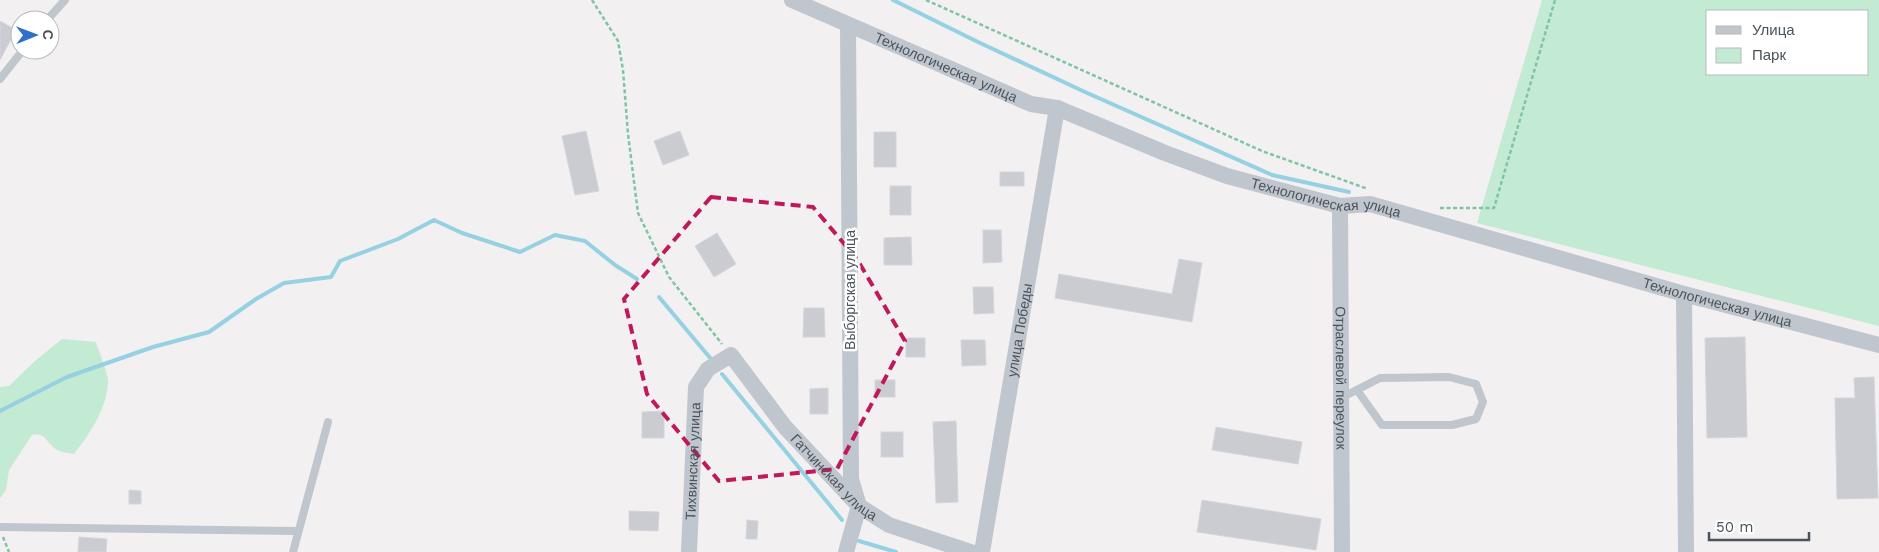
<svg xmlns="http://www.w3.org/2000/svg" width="1879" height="552" font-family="'Work Sans',sans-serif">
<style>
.green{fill:#c3ead3;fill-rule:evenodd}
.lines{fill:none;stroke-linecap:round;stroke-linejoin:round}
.stream{stroke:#95d1e2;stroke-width:4}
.building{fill:#cbccd2;stroke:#d4d6da}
.path{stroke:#7fc5a4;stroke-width:2.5;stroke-dasharray:4 2.5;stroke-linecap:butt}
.service{stroke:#c0c6cd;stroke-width:8}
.minor{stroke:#c0c6cd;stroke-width:16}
.marked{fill:none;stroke:#c2185b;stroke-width:4;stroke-dasharray:10 6;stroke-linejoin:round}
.labels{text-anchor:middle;stroke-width:5;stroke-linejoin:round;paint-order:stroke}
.street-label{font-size:14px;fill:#4a525b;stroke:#fff}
</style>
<rect width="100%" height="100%" fill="#f2f0f0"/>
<g class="green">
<path d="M1542,0H1879V326L1477,223ZM1708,11H1868V74H1708Z"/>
<path d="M62,339L96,342C99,353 109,374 108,384C106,410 89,435 74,454C69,453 61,452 57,450C47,444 45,431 32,435L9,470L6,490L0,498V387L9,386L35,361Z"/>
</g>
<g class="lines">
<g class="stream">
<path d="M893,0L978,42L1085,92L1272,175L1349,192"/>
<path d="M659,297L711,359"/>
<path d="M722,374L842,520"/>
<path d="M0,411L67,377L153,347L209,332L256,299L284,283L331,277L340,261L398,239L434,220L462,233L520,252L555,235L585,241L615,265L637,279"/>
<path d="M859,541L896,552"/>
</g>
</g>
<g class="building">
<path d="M0,21L16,30L0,60Z"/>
<path d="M586,131L599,191L575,195L562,136Z"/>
<path d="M680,131L689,155L663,165L654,141Z"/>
<rect x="874" y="132" width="22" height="35"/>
<rect x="1000" y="172" width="24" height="14"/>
<rect x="890" y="186" width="21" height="29"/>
<path d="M983,230H1001L1002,262L983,263Z"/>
<path d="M717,233L736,264L714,277L695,246Z"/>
<path d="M911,237L912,265H884V238Z"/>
<path d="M1179,259L1202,263L1192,322L1055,298L1059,274L1172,294Z"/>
<path d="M973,287H993L994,313L974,314Z"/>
<path d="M804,308H824L825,337H803Z"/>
<path d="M1745,337L1747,437L1707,438L1705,338Z"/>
<rect x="906" y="338" width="19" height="19"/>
<path d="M961,340H985L986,365L962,366Z"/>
<path d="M1874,377L1878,498L1837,499L1835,398H1855L1854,378Z"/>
<rect x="875" y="380" width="20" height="17"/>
<path d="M828,388V414H810V389Z"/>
<path d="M664,411V438H642V412Z"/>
<path d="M956,421L958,502L936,503L933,422Z"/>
<path d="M1216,427L1302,442L1298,464L1212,450Z"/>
<rect x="881" y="432" width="22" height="25"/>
<path d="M129,490L141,491V504H129Z"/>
<path d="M1202,500L1321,519L1316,550L1197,532Z"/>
<path d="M629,511L659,512L658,531L629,530Z"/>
<path d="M747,520L758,521L757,539H746Z"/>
<path d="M79,537L107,539L106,552H78Z"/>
</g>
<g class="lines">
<g class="path">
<path d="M592,0L618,41L623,70L628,134L638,213L669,277L722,344"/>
<path d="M926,0L1262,151L1368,189"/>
<path d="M1440,208H1494L1555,0"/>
<path d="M3,537L9,552"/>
</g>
<g class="service">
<path d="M47,20L65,0"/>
<path d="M0,79L23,50"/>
<path d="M1341,398L1380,378L1449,377L1476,384L1483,402L1476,419L1452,425H1382L1357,390"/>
<path d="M0,527L298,531"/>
<path d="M293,552L328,422"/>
</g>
<g class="minor">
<path id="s1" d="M792,0L1031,104L1057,108L1165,153L1227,176L1340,206L1370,204L1684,294L1879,345"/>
<path id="s2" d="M1340,206L1342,552"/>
<path d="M1684,294L1686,552"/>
<path id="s3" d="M689,552L696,387L708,369L731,355L785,427L859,506L889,525L971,552"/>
<path d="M846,552L859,506L851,479L848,26"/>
<path id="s4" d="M982,552L1057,108"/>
</g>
</g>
<path class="marked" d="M711,197L813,207L857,259L905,341L837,469L719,481L647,394L624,299Z"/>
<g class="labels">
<g class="street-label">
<text dy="5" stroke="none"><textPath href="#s1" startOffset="168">Технологическая улица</textPath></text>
<text dy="5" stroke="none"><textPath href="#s1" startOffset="572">Технологическая улица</textPath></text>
<text transform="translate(850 290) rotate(-90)" y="5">Выборгская улица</text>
<text dy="5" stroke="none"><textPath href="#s1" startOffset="978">Технологическая улица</textPath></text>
<text dy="5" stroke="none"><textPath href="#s4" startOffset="225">улица Победы</textPath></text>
<text dy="5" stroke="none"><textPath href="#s2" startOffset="172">Отраслевой переулок</textPath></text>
<text dy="5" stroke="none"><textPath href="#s3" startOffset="91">Тихвинская улица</textPath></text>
<text dy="5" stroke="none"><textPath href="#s3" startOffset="374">Гатчинская улица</textPath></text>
</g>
</g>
<rect x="1706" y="10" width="162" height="65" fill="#ffffff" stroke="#b7babd"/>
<rect x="1716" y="26" width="25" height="8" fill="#c0c6cd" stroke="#b7babd"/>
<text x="1752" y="35" font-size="15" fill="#4a525b">Улица</text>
<rect x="1716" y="48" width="25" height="15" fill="#c3ead3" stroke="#b7babd"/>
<text x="1752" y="60" font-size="15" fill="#4a525b">Парк</text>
<g transform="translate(35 35) rotate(89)"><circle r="24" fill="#ffffff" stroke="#b7babd"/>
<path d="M0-4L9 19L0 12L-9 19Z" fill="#2d70ce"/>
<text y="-8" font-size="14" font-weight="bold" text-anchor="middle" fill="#4a525b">С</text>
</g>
<path d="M1709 532v8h100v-8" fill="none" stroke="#4a525b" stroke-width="2.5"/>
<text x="1716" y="532" font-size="15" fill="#4a525b" stroke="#ffffff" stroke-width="4" paint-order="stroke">50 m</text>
</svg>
